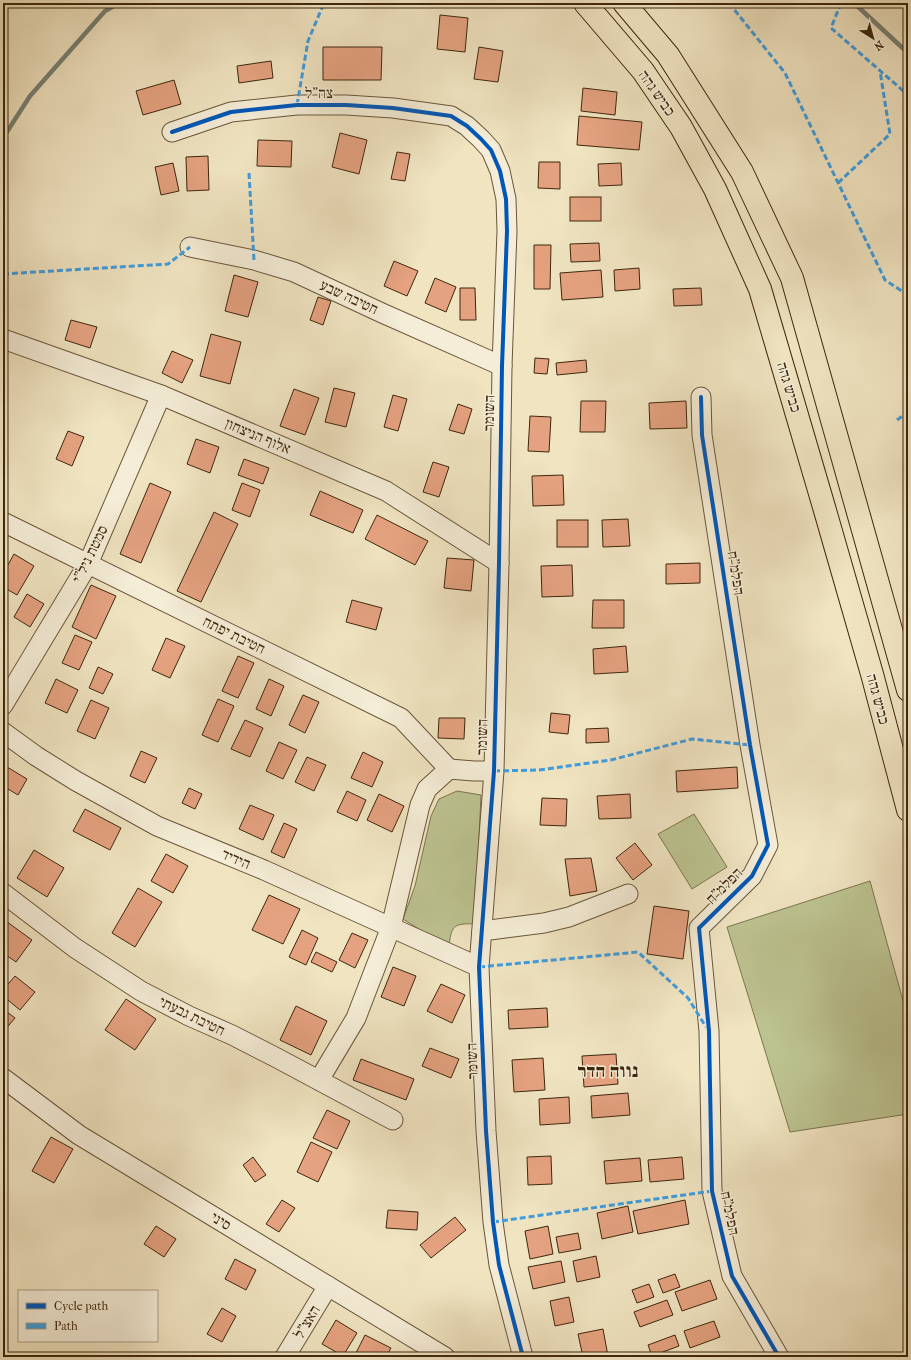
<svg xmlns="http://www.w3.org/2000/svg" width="911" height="1360" font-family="'IM FELL French Canon','Frank Ruhl Libre',serif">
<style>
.green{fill:#bcc391;stroke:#7d754f}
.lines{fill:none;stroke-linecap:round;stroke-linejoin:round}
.stream{stroke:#778175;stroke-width:4.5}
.building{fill:#e5a280;stroke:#3e270d}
.minor-casing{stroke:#6a563a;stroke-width:21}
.highway-casing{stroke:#3e270d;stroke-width:24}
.minor{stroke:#f5edd7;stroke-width:19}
.highway{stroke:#f0e4c1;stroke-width:22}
.quiet{stroke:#3f9cde;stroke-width:3;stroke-dasharray:6 3;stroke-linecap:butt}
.cycleway-casing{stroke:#f5edd7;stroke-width:6}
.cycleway{stroke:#0057b8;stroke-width:4}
.labels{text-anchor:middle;stroke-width:3;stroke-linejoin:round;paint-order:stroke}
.street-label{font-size:15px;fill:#3e270d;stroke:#f5edd7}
.district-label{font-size:19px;font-weight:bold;fill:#3e270d;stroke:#f5edd7}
</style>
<rect width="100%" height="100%" fill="#f0e4c1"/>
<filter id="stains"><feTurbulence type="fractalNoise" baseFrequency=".005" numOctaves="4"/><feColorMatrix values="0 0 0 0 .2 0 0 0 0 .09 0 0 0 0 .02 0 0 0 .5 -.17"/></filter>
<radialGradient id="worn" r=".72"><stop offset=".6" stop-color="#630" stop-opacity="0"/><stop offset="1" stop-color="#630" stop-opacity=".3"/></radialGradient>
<g class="green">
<path d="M457,791L481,795L475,924C453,923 451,926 449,948L403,919L415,886L431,816L439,799Z"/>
<path d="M694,814L727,867L692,889L658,834Z"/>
<path d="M870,881L908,1019V1114L790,1132L727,927Z"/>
</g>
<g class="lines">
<g class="stream">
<path d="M854,3L908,53"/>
<path d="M3,138L30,96L105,11L119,3"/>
</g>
</g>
<g class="building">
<path d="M366,3H389V7L366,5Z"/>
<path d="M440,15L468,18L465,52L437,49Z"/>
<path d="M323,47H382L381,80H323Z"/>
<path d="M479,47L503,51L498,82L474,79Z"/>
<path d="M271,61L273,78L239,83L237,66Z"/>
<path d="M174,80L181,104L143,115L136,91Z"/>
<path d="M583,88L617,92L615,115L581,111Z"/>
<path d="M579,116L642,122L639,150L577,145Z"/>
<path d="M340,133L367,140L359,174L332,167Z"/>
<path d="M258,140L292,141L291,167L257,166Z"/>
<path d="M397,152L410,154L405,181L391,179Z"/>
<path d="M208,156L209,190L187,191L186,157Z"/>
<path d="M539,162H560V189L538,188Z"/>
<path d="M173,163L179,191L161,195L155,167Z"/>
<path d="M621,163L622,185L599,186L598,164Z"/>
<rect x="570" y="197" width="31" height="24"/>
<path d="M599,243L600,261L571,262L570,244Z"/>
<path d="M534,245H551L550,289H534Z"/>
<path d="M394,261L418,271L407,296L384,286Z"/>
<path d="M639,268L640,289L615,291L614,270Z"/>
<path d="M601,270L603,297L562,300L560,273Z"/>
<path d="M234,275L258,282L248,317L225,311Z"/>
<path d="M435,278L456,287L446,312L425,303Z"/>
<path d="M460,288H475L476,320H460Z"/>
<path d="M701,288L702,305L674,306L673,289Z"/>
<path d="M318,297L331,301L323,325L310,320Z"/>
<path d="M71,320L97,327L90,348L65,340Z"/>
<path d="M211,334L241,342L230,384L200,376Z"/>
<path d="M172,351L193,360L182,383L162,373Z"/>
<path d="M535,358L549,359L547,374L534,373Z"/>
<path d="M586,360L587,372L557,375L556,363Z"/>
<path d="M334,388L355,393L346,427L325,422Z"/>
<path d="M294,389L319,398L305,435L280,426Z"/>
<path d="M393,395L407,399L398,431L384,427Z"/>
<path d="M581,401H606L605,432H580Z"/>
<path d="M686,401L687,428L650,429L649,403Z"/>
<path d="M458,404L472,409L464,434L449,430Z"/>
<path d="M530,416L551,417L549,452L528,451Z"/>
<path d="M68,431L84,437L72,466L56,459Z"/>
<path d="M196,439L219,447L210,473L187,464Z"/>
<path d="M244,459L269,468L263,484L238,475Z"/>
<path d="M433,462L449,467L439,497L423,492Z"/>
<path d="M563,475L564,505L533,506L532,476Z"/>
<path d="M150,483L171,492L141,563L120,554Z"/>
<path d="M242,483L260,490L250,517L232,510Z"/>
<path d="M320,491L363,510L353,533L310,515Z"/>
<path d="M214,512L238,524L201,602L177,591Z"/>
<path d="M377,515L428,541L415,565L365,539Z"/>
<path d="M628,519L630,546L603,547L602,520Z"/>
<rect x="557" y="520" width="31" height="27"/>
<path d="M14,554L34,566L17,595L3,587V574Z"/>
<path d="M447,558L474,560L471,591L444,588Z"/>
<path d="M700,563V583L666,584V564Z"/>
<path d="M572,565L573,596L542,597L541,566Z"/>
<path d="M91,585L116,596L96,639L72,627Z"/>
<path d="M27,594L44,604L30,627L14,617Z"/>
<path d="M352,600L382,608L376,630L346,622Z"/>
<path d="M593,600H624V628H592Z"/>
<path d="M75,635L92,642L79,670L62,663Z"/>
<path d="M166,638L185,646L170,678L152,670Z"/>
<path d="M626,646L628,672L594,674L593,649Z"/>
<path d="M238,656L254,663L238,698L222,691Z"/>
<path d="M98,667L113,674L103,694L89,688Z"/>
<path d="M56,679L78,690L67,713L45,703Z"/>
<path d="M269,679L284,686L271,716L256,709Z"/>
<path d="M303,695L319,702L305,733L289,725Z"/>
<path d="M218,699L234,706L218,742L202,735Z"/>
<path d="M91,700L109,708L95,739L77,731Z"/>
<path d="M551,713L570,715L568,734L549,732Z"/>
<path d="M439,718H465L464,739L438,738Z"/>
<path d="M245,720L263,728L250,757L231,749Z"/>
<path d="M608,728L609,742L586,743V729Z"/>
<path d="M279,742L297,750L283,779L266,771Z"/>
<path d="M141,751L157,758L145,783L130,776Z"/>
<path d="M363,752L383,762L372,787L351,778Z"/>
<path d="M307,757L326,765L314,791L295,782Z"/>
<path d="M7,767L27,779L18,795L3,786V773Z"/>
<path d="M737,767L738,788L677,792L676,771Z"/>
<path d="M189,788L202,794L195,809L182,803Z"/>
<path d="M347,791L366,800L357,821L337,812Z"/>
<path d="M379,794L404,806L392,832L367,820Z"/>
<path d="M630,794L631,818L599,819L597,796Z"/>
<path d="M542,798L567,799L566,826L540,825Z"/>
<path d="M250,805L274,815L263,840L239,829Z"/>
<path d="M85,809L121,828L110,850L73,831Z"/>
<path d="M284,823L297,829L284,858L271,852Z"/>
<path d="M635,843L652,865L633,880L616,858Z"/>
<path d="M34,850L64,868L47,897L17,878Z"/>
<path d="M166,854L188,866L173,893L151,881Z"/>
<path d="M591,858L597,891L570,896L565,859Z"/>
<path d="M138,888L162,902L135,947L112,933Z"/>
<path d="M269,895L300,909L283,944L252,930Z"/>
<path d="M654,906L689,911L683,959L647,954Z"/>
<path d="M3,919L32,940L16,962L3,953Z"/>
<path d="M302,930L318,938L306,965L289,957Z"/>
<path d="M352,933L368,940L355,968L339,960Z"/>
<path d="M316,952L337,962L332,972L311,962Z"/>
<path d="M393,967L416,976L404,1006L381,997Z"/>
<path d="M15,976L35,992L20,1010L3,996V990Z"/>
<path d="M441,984L465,995L452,1023L427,1011Z"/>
<path d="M126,999L156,1019L135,1050L105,1030Z"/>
<path d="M296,1006L327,1021L311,1055L280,1040Z"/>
<path d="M547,1008L548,1027L509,1029L508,1010Z"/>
<path d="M3,1009L15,1018L3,1032Z"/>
<path d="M430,1048L459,1059L451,1078L422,1066Z"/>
<path d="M616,1054L618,1084L584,1087L582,1056Z"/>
<path d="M543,1058L545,1090L514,1092L512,1060Z"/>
<path d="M361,1059L414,1079L406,1100L353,1080Z"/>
<path d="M628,1093L630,1115L592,1118L591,1096Z"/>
<path d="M569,1097L570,1123L540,1125L539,1099Z"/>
<path d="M327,1110L350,1121L337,1149L313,1138Z"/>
<path d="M51,1137L73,1149L54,1183L32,1171Z"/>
<path d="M311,1142L332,1152L318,1182L297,1172Z"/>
<path d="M551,1156L552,1184L528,1185L527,1157Z"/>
<path d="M253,1157L266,1175L255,1182L243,1165Z"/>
<path d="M682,1157L684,1179L650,1182L648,1160Z"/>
<path d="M640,1158L642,1181L606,1184L604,1161Z"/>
<path d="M282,1200L295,1208L279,1232L266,1224Z"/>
<path d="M685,1200L689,1224L638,1234L633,1211Z"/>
<path d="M628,1206L633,1232L602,1239L597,1213Z"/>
<path d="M388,1210L418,1212L417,1230L386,1228Z"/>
<path d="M455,1217L466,1230L431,1258L420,1245Z"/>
<path d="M156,1226L176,1239L164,1257L144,1244Z"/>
<path d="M548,1226L553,1254L530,1259L525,1231Z"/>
<path d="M578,1233L581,1249L559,1253L556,1237Z"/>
<path d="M596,1256L600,1277L577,1282L573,1261Z"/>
<path d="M235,1259L256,1270L246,1290L225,1279Z"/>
<path d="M561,1261L565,1282L533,1289L528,1267Z"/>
<path d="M675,1274L680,1287L663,1293L658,1280Z"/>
<path d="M710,1280L717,1299L682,1311L675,1292Z"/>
<path d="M649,1284L654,1297L637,1303L632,1290Z"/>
<path d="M569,1297L574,1322L555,1326L550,1301Z"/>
<path d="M667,1300L673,1315L640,1327L634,1312Z"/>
<path d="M222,1308L236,1316L222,1342L207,1334Z"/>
<path d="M336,1320L357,1333L343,1356L322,1344Z"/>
<path d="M714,1321L720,1337L690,1348L684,1331Z"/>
<path d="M603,1329L608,1356L583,1357L578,1334Z"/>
<path d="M365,1335L391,1348L386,1357H354Z"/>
<path d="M675,1335L679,1346L652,1356L648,1345Z"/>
<path d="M693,1352L697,1357H687Z"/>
</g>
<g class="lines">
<g class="minor-casing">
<g id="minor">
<path d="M172,132L231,112L297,105H346L393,108L451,116L467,126L481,139L491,150L500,171L506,199L507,231L502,366L499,563L494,771L479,967L486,1131L493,1222L499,1265L523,1357"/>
<path d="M190,247L254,260L294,272L382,313L502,366"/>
<path d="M3,339L161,395L386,491L499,563"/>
<path d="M701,397L702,435L750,745L768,845L752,876L699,928L709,1031L712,1191L732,1276L779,1357"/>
<path d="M3,522L401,718L449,769"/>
<path d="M3,705L88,564L161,395"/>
<path d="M3,732L36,756L76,781L157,826L264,870L479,967"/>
<path d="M3,893L75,948L141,991L189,1016L232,1035L277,1058L393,1120"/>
<path d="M482,931L544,923L569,917L628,894"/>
<path d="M3,1078L79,1135L445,1357"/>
<path d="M319,1080L356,1018L391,927L420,805L427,789L449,769L474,771H494"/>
<path d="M285,1357L328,1286"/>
</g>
</g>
<g class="highway-casing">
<g id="highway">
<path d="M585,3L643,71L681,127L715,189L760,289L824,507L872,674L908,810"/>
<path d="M624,3L668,55L742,172L792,278L908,690"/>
</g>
</g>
<use href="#minor" class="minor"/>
<use href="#highway" class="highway"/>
<g class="quiet">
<path d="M729,3L785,73L885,280L908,295"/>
<path d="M841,3L831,28L908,95"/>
<path d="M297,105L308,41L324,3"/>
<path d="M249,173L254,260"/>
<path d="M838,183L890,134L880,71"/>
<path d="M3,274L168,264L190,247"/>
<path d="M897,420L908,412"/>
<path d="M494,771L539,770L611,760L692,739L750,745"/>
<path d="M479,967L638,952L688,998L706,1027"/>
<path d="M493,1222L712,1191"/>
</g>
<g class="cycleway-casing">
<g id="cycleway">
<path d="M172,132L231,112L297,105H346L393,108L451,116L467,126L481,139L491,150L500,171L506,199L507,231L502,366L499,563L494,771L479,967L486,1131L493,1222L499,1265L523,1357"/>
<path d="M701,397L702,435L750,745L768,845L752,876L699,928L709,1031L712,1191L732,1276L779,1357"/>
</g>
</g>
<use href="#cycleway" class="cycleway"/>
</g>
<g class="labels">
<g class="street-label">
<text transform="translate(319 93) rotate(-1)" y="5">צה"ל</text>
<text transform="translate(657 93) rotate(55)" y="5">כביש גהה</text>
<text transform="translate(349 297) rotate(25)" y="5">חטיבה שבע</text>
<text transform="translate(789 387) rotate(73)" y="5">כביש גהה</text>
<text transform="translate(489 413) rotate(-89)" y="5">השומר</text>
<text transform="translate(258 436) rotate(23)" y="5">אלוף הניצחון</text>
<text transform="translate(90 554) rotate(-64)" y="5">סמטת ניל"י</text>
<text transform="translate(736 573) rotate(81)" y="5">הפלמ"ח</text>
<text transform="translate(234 635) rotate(26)" y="5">חטיבת יפתח</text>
<text transform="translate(878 699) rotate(75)" y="5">כביש גהה</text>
<text transform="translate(482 737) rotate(-89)" y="5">השומר</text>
<text transform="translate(236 859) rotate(23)" y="5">הידיד</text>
<text transform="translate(724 886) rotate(-45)" y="5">הפלמ"ח</text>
<text transform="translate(192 1016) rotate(26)" y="5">חטיבת גבעתי</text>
<text transform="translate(472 1061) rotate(-92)" y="5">השומר</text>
<text transform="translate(730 1213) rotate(78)" y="5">הפלמ"ח</text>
<text transform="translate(221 1221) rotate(31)" y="5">סיני</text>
<text transform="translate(307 1322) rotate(-59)" y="5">האצ"ל</text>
</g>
<g class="district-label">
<text x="608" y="1077">נווה הדר</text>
</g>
</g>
<rect width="911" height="1360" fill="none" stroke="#f0e4c1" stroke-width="16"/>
<rect x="4" y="4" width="903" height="1352" fill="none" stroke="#3e270d" stroke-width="2"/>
<rect x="8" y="8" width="895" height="1344" fill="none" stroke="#3e270d"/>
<rect x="18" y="1290" width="140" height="52" fill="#f5edd7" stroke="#ac9e86"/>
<rect x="26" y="1303" width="20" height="6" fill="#0057b8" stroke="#ac9e86"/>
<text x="54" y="1310" font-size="12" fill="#3e270d">Cycle path</text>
<rect x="26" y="1323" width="20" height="6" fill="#3f9cde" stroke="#ac9e86"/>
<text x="54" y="1330" font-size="12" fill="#3e270d">Path</text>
<g transform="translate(873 38) rotate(143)" stroke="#f5edd7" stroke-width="3" paint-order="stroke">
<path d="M0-3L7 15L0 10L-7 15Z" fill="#3e270d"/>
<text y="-6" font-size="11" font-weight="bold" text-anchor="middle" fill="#3e270d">N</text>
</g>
<rect width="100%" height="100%" filter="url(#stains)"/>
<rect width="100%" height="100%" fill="url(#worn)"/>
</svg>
